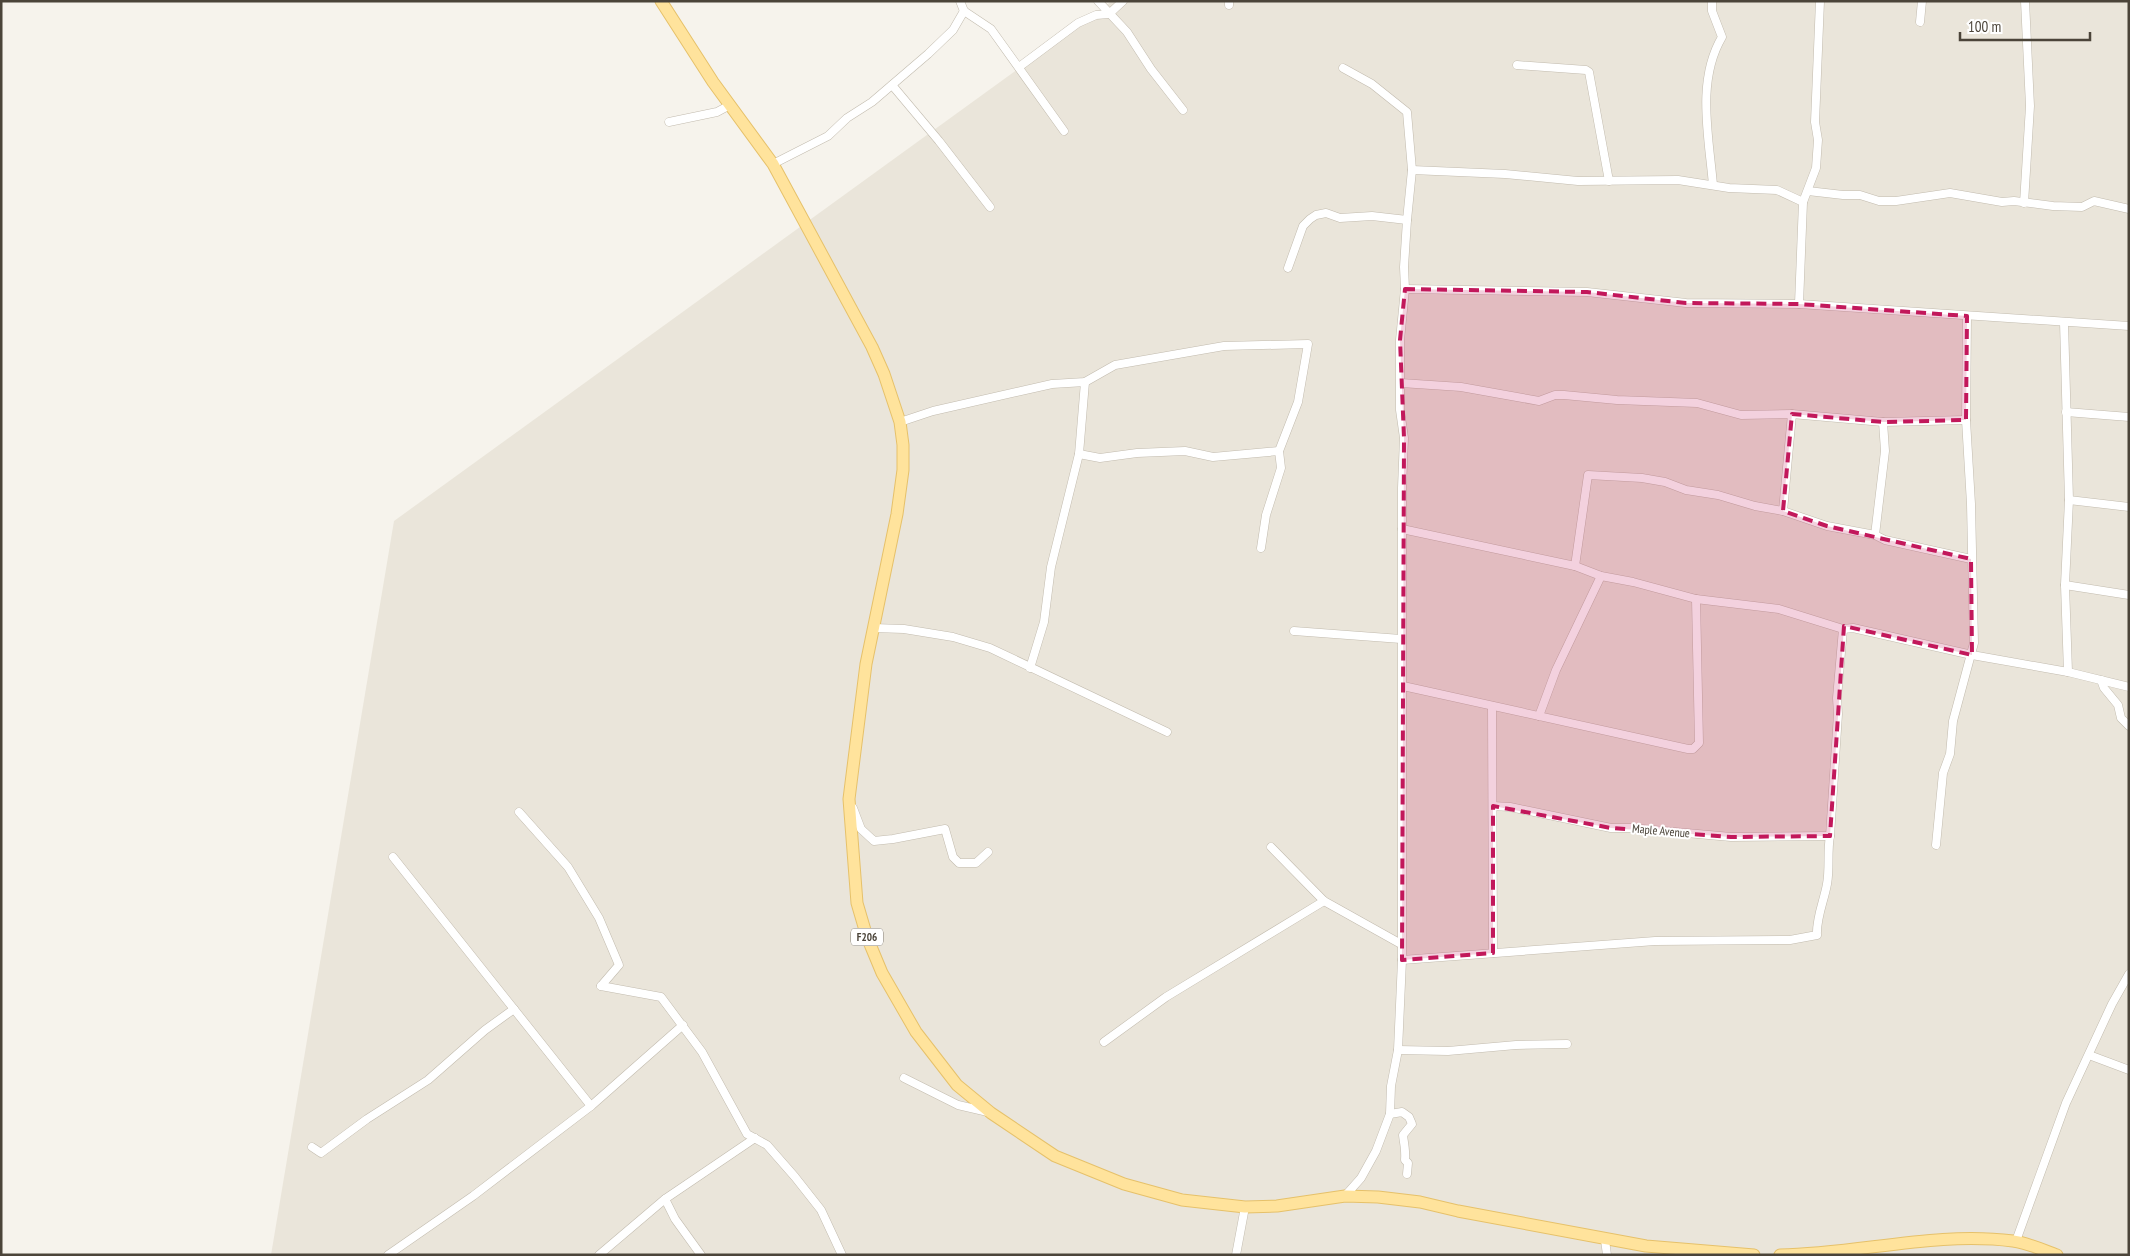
<svg xmlns="http://www.w3.org/2000/svg" width="2130" height="1256" font-family="'PT Sans Narrow',sans-serif">
<style>
.residential{fill:#eae5da}
.lines{fill:none;stroke-linecap:round;stroke-linejoin:round}
.minor-casing{stroke:#c2bbae;stroke-width:9}
.primary-casing{stroke:#e6c16a;stroke-width:13}
.minor{stroke:#fff;stroke-width:8}
.primary{stroke:#ffe39c;stroke-width:11}
.marked{fill:#c2185b;fill-opacity:0.2;stroke:#c2185b;stroke-width:4;stroke-dasharray:10 6;stroke-linejoin:round}
.labels{text-anchor:middle;stroke-width:4;stroke-linejoin:round;paint-order:stroke}
.shield{fill:#fff;stroke:#817c74;stroke-width:1}
.shield-label{font-size:11px;font-weight:bold;fill:#4b4439}
.street-label{font-size:12px;fill:#4b4439;stroke:#fff}
</style>
<rect width="100%" height="100%" fill="#f6f3ec"/>
<path class="residential" d="M1112,1H2129V1255H271L394,521Z"/>
<g class="lines">
<g class="minor-casing">
<g id="minor">
<path d="M960,1L964,11L991,29L1064,131"/>
<path d="M1098,1L1127,32L1151,69L1183,110"/>
<path d="M1712,1V11L1722,37C1696,81 1709,137 1713,185"/>
<path d="M1229,5V1"/>
<path d="M1920,22L1922,1"/>
<path d="M1517,65L1586,70L1589,72L1609,181"/>
<path d="M1019,67L1078,23L1096,15L1109,14L1123,1"/>
<path d="M1343,68L1372,84L1407,112L1412,170L1407,220L1404,267L1405,289L1400,340V410L1404,438L1402,488V960L1398,1050L1391,1086L1390,1114L1376,1151L1361,1178L1345,1196"/>
<path d="M892,85L939,141L990,207"/>
<path d="M669,122L717,112L730,105"/>
<path d="M773,164L828,136L847,118L872,102L928,54L953,30L964,11"/>
<path d="M1412,170L1505,174L1578,181L1678,180L1729,188L1777,190L1803,202"/>
<path d="M1808,191L1843,195H1860L1879,201H1896L1950,193L2002,202L2014,201L2053,206L2082,207L2094,201L2129,209"/>
<path d="M2024,203L2030,106L2025,1"/>
<path d="M1288,268L1303,226L1310,219L1316,215L1326,213L1340,218L1372,216L1407,220"/>
<path d="M1405,289L1587,292L1686,303L1799,304L2129,326"/>
<path d="M1799,304L1803,202L1816,168L1818,140L1815,122L1820,1"/>
<path d="M2064,322L2069,500L2065,585L2068,672"/>
<path d="M1401,383L1461,387L1539,401L1555,395H1564L1617,400L1697,403L1741,415L1792,414L1883,422L1966,420"/>
<path d="M2066,412L2129,417"/>
<path d="M900,422L933,411L1052,384L1085,382L1115,365L1224,346L1308,344L1298,402L1279,451L1281,468L1266,515L1261,548"/>
<path d="M1079,454L1100,458L1137,453L1185,451L1213,457L1279,451"/>
<path d="M2069,500L2129,507"/>
<path d="M1783,511L1792,414"/>
<path d="M1402,529L1575,566L1601,576L1633,582L1696,599L1779,609L1843,629L1853,628L1972,655L2068,672L2129,687"/>
<path d="M1875,535L1885,451L1883,422"/>
<path d="M1575,566L1588,475L1642,478L1665,482L1686,490L1718,495L1755,506L1783,511L1827,526L1875,535L1885,540L1971,559"/>
<path d="M2065,585L2129,595"/>
<path d="M873,628L904,629L953,637L990,648L1167,732"/>
<path d="M1294,631L1401,639"/>
<path d="M1030,668L1044,622L1051,567L1079,454L1085,382"/>
<path d="M2101,680L2104,688L2118,705L2121,718L2129,726"/>
<path d="M1403,686L1688,749H1693L1699,743L1696,599"/>
<path d="M1492,706L1493,953"/>
<path d="M1539,716L1556,670L1601,576"/>
<path d="M1493,806L1510,807L1611,828H1631L1731,837L1830,836"/>
<path d="M853,808L861,829L874,841L893,839L945,829L953,857L959,863H976L988,852"/>
<path d="M519,812L568,867L599,918L619,965L601,986"/>
<path d="M1936,845L1943,773L1950,754L1953,721L1974,643L1971,504L1966,420L1967,316"/>
<path d="M1271,847L1324,901L1401,944"/>
<path d="M393,857L591,1106"/>
<path d="M1402,960L1655,941L1790,940L1817,935C1816,918 1824,901 1827,884C1830,868 1827,852 1830,836L1838,714L1837,698L1843,629"/>
<path d="M601,986L661,997L702,1052L747,1134L767,1145L795,1177L821,1210L842,1255"/>
<path d="M1104,1042L1166,997L1324,901"/>
<path d="M1398,1050L1448,1051L1516,1045L1567,1044"/>
<path d="M2089,1055L2129,1070"/>
<path d="M904,1078L958,1105L988,1112"/>
<path d="M1390,1114L1402,1112L1409,1117L1412,1124L1403,1135C1404,1144 1406,1151 1405,1160L1408,1163L1407,1174"/>
<path d="M312,1147L321,1153L367,1119L428,1080L485,1030L514,1009"/>
<path d="M665,1199L675,1219L701,1255"/>
<path d="M1605,1240L1607,1255"/>
<path d="M2016,1241L2066,1103L2112,1004L2129,974"/>
<path d="M388,1255L473,1196L591,1106L683,1025"/>
<path d="M599,1255L665,1199L755,1138"/>
<path d="M1236,1255L1245,1207"/>
</g>
</g>
<g class="primary-casing">
<g id="primary">
<path d="M661,1L713,82L773,164L872,347L884,374L900,422L903,445V470L897,514L866,664L849,799L857,903L867,937L882,973L916,1032L957,1085L991,1113L1055,1156L1124,1184L1182,1200L1245,1207L1277,1206L1345,1196L1378,1197L1420,1202L1458,1211L1646,1246L1754,1255"/>
<path d="M1780,1255C1858,1254 1935,1231 2013,1241C2028,1243 2043,1250 2057,1255"/>
</g>
</g>
<use href="#minor" class="minor"/>
<use href="#primary" class="primary"/>
</g>
<path class="marked" d="M1405,289L1587,292L1686,303L1799,304L1967,316L1966,420L1883,422L1792,414L1783,511L1827,526L1971,559L1972,655L1844,626L1830,836L1731,837L1611,828L1493,806V953L1402,960L1404,438L1400,340Z"/>
<g class="labels">
<rect class="shield" x="851" y="928.5" width="32" height="17" rx="4"/>
<g class="shield-label">
<text x="867" y="941">F206</text>
</g>
<g class="street-label">
<text transform="translate(1661 831) rotate(5)" y="4">Maple Avenue</text>
</g>
</g>
<rect width="2130" height="1256" fill="none" stroke="#4b4439" stroke-width="5"/>
<path d="M1960 32v8h130v-8" fill="none" stroke="#4b4439" stroke-width="2.5"/>
<text x="1968" y="32" font-size="15" fill="#4b4439" stroke="#ffffff" stroke-width="4" paint-order="stroke">100 m</text>
</svg>
